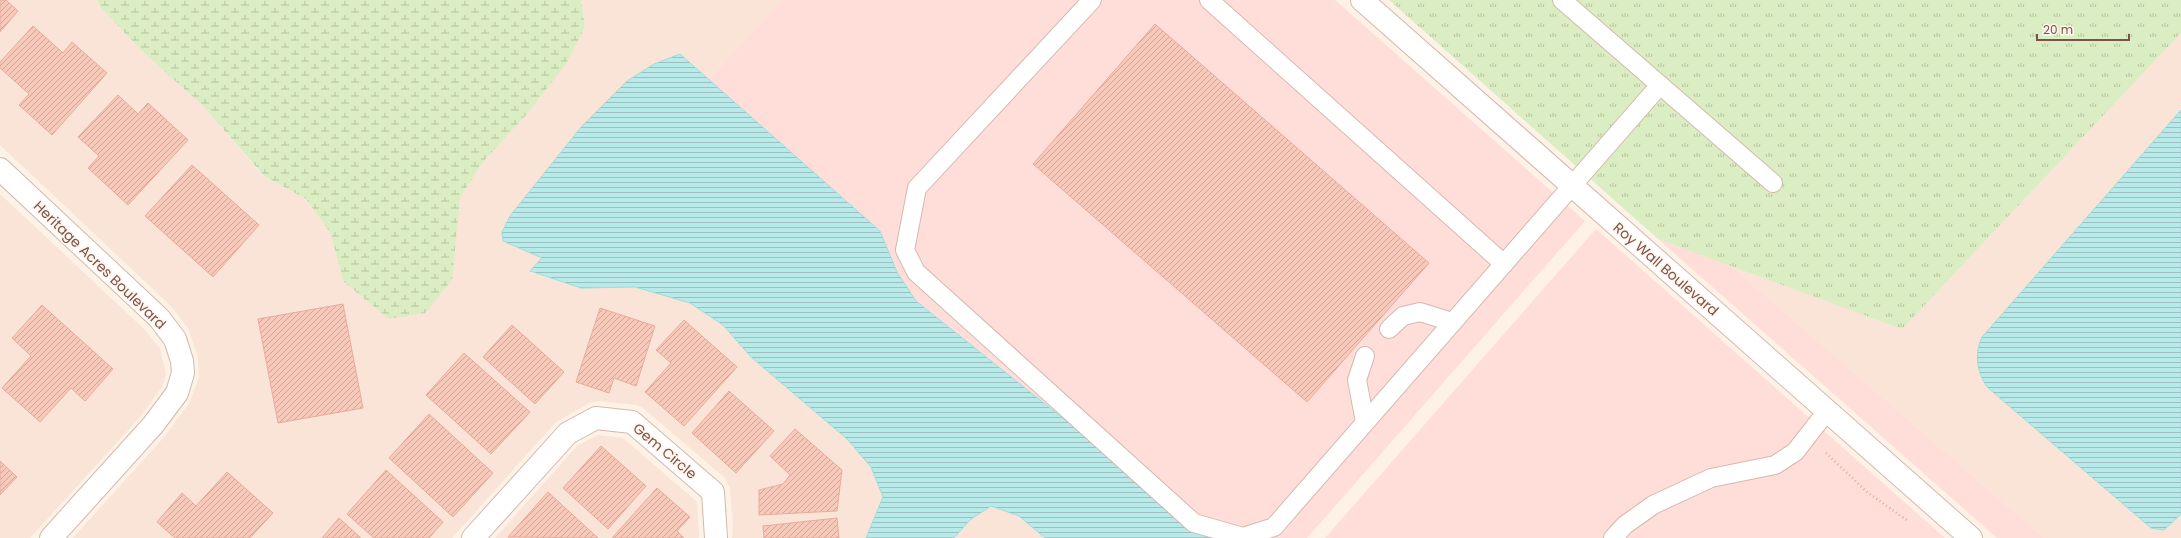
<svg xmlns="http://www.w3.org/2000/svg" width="2181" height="538" font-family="Poppins,sans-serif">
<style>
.residential{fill:#f9e4d7}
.commercial{fill:#ffded9}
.grass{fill:url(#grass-tufts)}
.wetland{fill:url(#wetland-marsh)}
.water{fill:url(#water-rules);stroke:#9ddddc}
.building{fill:url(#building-hatch);stroke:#eaac9a}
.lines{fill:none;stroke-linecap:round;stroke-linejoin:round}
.service-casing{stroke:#d4b9ad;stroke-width:20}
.minor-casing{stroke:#d4b9ad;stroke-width:24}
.tertiary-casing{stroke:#d4b9ad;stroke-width:24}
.path{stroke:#dcac9e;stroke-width:2.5;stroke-dasharray:1 3;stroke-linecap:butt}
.service{stroke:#fff;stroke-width:18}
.minor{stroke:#fff;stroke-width:22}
.tertiary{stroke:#fff;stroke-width:22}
.labels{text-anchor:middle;stroke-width:3.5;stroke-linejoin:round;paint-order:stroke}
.street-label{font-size:14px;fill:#7b5248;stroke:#fff6ee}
</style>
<defs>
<pattern id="grass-tufts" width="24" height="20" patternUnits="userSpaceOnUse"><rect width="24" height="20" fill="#dbeec3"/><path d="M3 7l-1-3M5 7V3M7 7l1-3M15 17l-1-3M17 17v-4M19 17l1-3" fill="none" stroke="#b7c3a0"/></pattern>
<pattern id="wetland-marsh" width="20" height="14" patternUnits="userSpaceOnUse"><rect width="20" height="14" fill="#dbeec3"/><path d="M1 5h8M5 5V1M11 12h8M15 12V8" fill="none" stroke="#b7c3a0"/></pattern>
<pattern id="water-rules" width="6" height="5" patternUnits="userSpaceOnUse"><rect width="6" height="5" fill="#b8eae9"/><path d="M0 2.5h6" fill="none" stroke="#9bc0bf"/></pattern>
<pattern id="building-hatch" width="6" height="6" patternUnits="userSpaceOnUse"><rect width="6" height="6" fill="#f6c9bb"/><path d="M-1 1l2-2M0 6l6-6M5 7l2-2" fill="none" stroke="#cca69a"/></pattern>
</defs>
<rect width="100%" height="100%" fill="#fef1e6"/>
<g class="residential">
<path d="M0,0H97L100,7L143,52L202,105L263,176L306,199L331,234L343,281L451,280L460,198L483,162L528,113L566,64L585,27L581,0H783L708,80L680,54L627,81L582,126L553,164L503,241L542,258L530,272L581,288L635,287L690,303L723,325L751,357L847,439L871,467L883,497L866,538H732L733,526L730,488L725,478L643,408L636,405L600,401L590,403L556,422L452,538H73L165,436L190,402L199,377L198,357L188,328L170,305L0,145Z"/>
<path d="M2181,33V538H2044L1730,265L1902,328Z"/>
<path d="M0,194L145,330L160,349L166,374L162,387L141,416L30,538H0Z"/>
<path d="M597,435L623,438L697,502L699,538H495L577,446Z"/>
<path d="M991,506L1019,516L1045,538H954L970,520Z"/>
</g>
<g class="commercial">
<path d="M783,0H1335L1585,221L1307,538H1213L916,301L897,272L880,231L708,80Z"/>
<path d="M1596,229L1945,538H1325Z"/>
<path d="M1658,239L1730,265L2044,538H1997Z"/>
</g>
<path class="grass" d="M1389,0H2181V33L1902,329L1658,239Z"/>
<path class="wetland" d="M97,0H581L585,27L566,64L528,113L483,162L460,198L452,280L425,313L389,319L343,281L331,234L306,199L264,176L202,105L143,52L100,7Z"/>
<g class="water">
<path d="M680,54L880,231L897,272L916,301L1213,538H1045L1019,516L991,506L970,520L954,538H866L883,497L871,467L847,439L751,357L723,325L690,303L635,287L581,288L530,271L542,258L503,241L502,232L510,216L582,126L627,81L654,64Z"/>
<path d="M2181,110V514L2164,530L2151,528L1987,387C1977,372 1974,354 1982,337Z"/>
</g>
<g class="building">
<path d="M0,0H6L18,11L0,32Z"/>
<path d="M1155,24L1429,263L1307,402L1033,164Z"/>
<path d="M33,26L63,53L72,42L107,73L52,135L19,105L29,94L0,68V62Z"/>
<path d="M118,95L138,114L148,103L188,140L128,205L88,168L99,156L78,137Z"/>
<path d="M192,165L259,225L213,277L145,216Z"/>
<path d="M343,304L363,408L278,423L258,319Z"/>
<path d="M42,305L113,369L85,401L71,388L40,422L2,388L31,356L12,338Z"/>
<path d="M600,308L655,326L636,386L614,378L609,393L576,382Z"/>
<path d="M684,320L737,367L684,426L645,392L671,363L656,350Z"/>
<path d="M512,325L564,372L535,404L483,357Z"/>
<path d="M464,353L530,412L491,454L426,395Z"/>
<path d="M729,391L774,431L736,473L692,433Z"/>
<path d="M429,414L493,473L453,517L389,458Z"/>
<path d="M795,429L842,470L837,511L759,515V490L783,484L790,475L770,456Z"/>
<path d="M601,446L646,486L608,529L563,488Z"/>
<path d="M0,461L17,477L0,495Z"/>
<path d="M386,470L443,522L429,538H374L347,514Z"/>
<path d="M227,472L273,513L250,538H175L157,522L182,493L196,506Z"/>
<path d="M657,488L690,517L677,531L684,538H612Z"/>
<path d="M548,492L598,538H597L508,537Z"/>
<path d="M339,518L361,538H322Z"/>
<path d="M837,518L839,538H764L763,526Z"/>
</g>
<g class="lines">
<g class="service-casing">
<g id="service">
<path d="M1092,0L917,188L905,250L916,272L1194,523L1243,537L1274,527L1660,85"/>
<path d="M1209,0L1504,264"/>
<path d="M1562,0L1773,183"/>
<path d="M1389,329L1403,316L1420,312L1452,322"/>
<path d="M1365,356L1357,380L1365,422"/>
<path d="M1613,538L1625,525L1653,505L1711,478L1775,465L1795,452L1827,411"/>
</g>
</g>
<g class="minor-casing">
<g id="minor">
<path d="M0,169L159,318L175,339L182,361L183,373L177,393L153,425L51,538"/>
<path d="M473,538L568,433L596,418L632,422L713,492L716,538"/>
</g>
</g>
<g class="tertiary-casing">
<path id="tertiary" d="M1362,0L1971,538"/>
</g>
<path class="path" d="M1826,453L1867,492L1908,521"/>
<use href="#service" class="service"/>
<use href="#minor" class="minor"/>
<use href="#tertiary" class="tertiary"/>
</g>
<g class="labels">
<g class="street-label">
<text transform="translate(100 265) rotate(44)" y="5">Heritage Acres Boulevard</text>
<text transform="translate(1666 269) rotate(41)" y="5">Roy Wall Boulevard</text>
<text transform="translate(665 451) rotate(40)" y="5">Gem Circle</text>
</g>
</g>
<path d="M2037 34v6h92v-6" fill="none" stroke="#7b5248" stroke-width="2"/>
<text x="2043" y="34" font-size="12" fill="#7b5248" stroke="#fff6ee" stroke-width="3" paint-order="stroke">20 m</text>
</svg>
